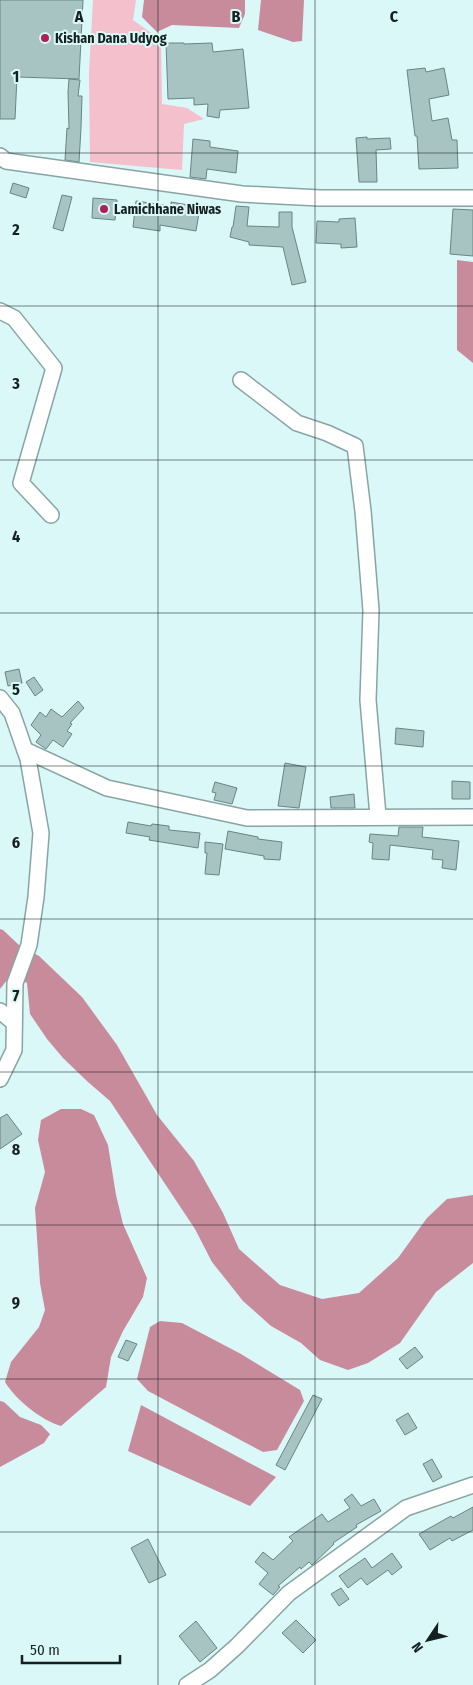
<svg xmlns="http://www.w3.org/2000/svg" width="473" height="1685" font-family="'Fira Sans Condensed',sans-serif">
<style>
.green{fill:#f3c0cc}
.water{fill:#c88b9b}
.building{fill:#a7c4c3;stroke:#698483}
.lines{fill:none;stroke-linecap:round;stroke-linejoin:round}
.minor-casing{stroke:#88a5a4;stroke-width:18}
.minor{stroke:#fff;stroke-width:15}
.grid{fill:none;stroke:#152020;stroke-width:1;stroke-opacity:0.55}
.poi-dot{fill:#ad1f5a;stroke:#daf8f7;stroke-width:2}
.labels{text-anchor:middle;stroke-width:4;stroke-linejoin:round;paint-order:stroke}
.poi-label{font-size:14px;font-weight:bold;fill:#152020;stroke:#daf8f7;text-anchor:start}
.grid-label{font-size:16px;text-anchor:middle;font-weight:bold;fill:#152020;stroke:#daf8f7;stroke-width:4;stroke-linejoin:round;paint-order:stroke}
</style>
<rect width="100%" height="100%" fill="#daf8f7"/>
<path class="green" d="M93,0H136L133,20L161,40L162,104L187,108L204,119L184,124L182,170L90,162L89,73Z"/>
<g class="water">
<path d="M144,0H245V14L239,28L172,25L157,32L142,17Z"/>
<path d="M261,0H304L302,41L293,42L258,30Z"/>
<path d="M457,260L473,262V363L457,350Z"/>
<path d="M0,929L3,930L19,945L39,956L82,997L117,1045L157,1115L194,1161L223,1213L239,1249L280,1285L322,1299L359,1293L398,1258L427,1218L447,1199L473,1195V1263L436,1292L400,1343L368,1363L348,1370L320,1360L301,1343L271,1326L243,1301L212,1262L195,1229L110,1101L88,1082L63,1058L47,1039L30,1014L27,983L11,975L0,989Z"/>
<path d="M61,1109H81L94,1115L108,1145L116,1195L123,1224L147,1278L143,1297L123,1331L111,1357L106,1387L61,1426C41,1420 16,1400 5,1382L11,1362L39,1327L45,1310L40,1283L35,1208L45,1172L38,1140L41,1120Z"/>
<path d="M160,1321L182,1323L241,1354L300,1390L304,1401L277,1450L263,1452L148,1391L137,1379L150,1327Z"/>
<path d="M0,1401L4,1402L20,1417L41,1425L50,1434L44,1443L0,1467Z"/>
<path d="M141,1405L259,1468L276,1477L250,1506L128,1451Z"/>
</g>
<g class="building">
<path d="M0,0H83L79,79L17,77L15,119H0Z"/>
<path d="M166,43H184V44L212,43L213,52L243,49L249,108L220,110L219,118L207,116L208,104L194,105V98L168,99Z"/>
<path d="M425,68L426,72L444,68L449,95L429,99L432,121L448,118L452,140H457L458,168L419,169L417,136H415L407,70Z"/>
<path d="M69,79L80,80L78,96H82L81,128L79,162L65,160L67,128L69,129L68,92Z"/>
<path d="M367,137V139L390,138L391,149L376,150L377,182H359L356,138Z"/>
<path d="M193,139L210,141V147L238,151L236,173L207,169L206,179L190,177Z"/>
<path d="M13,183L29,188L26,198L10,193Z"/>
<path d="M62,195L72,197L63,231L53,228Z"/>
<path d="M93,198L117,200L115,220L92,218Z"/>
<path d="M136,201L171,206V202L200,207L196,231L160,225V231L133,227Z"/>
<path d="M236,206L249,207L247,226L279,227V212H292V227L306,282L292,285L283,247L249,245V242L230,237L232,227H233Z"/>
<path d="M453,209L473,210V256L450,254Z"/>
<path d="M355,218L357,247L341,248V244L316,243L317,221L339,222V219Z"/>
<path d="M19,669L22,683L8,686L5,672Z"/>
<path d="M34,677L43,690L35,696L26,682Z"/>
<path d="M78,701L84,708L70,723L72,724L67,731L72,734L63,747L53,740L46,749L36,742L41,735L31,725L40,712L46,717L51,709L62,717Z"/>
<path d="M396,728L424,731L423,747L395,744Z"/>
<path d="M285,763L306,767L299,808L278,806Z"/>
<path d="M452,781L470,782V799H452Z"/>
<path d="M215,782L237,788L232,804L214,800L216,793L212,792Z"/>
<path d="M354,794L355,808H331L330,797Z"/>
<path d="M128,822L151,826L152,824L169,826V830L200,833L198,848L149,840L150,837L126,833Z"/>
<path d="M399,827H423L422,837L459,841L456,870L442,868L443,860L432,859L433,850L390,845L389,860L372,859L373,843L369,842L370,834L398,836Z"/>
<path d="M228,831L258,837V839L282,842L280,860L264,859V856L225,849Z"/>
<path d="M205,842L223,844L219,875L205,874L207,853H205Z"/>
<path d="M7,1114L22,1134L0,1149V1118Z"/>
<path d="M126,1340L137,1344L128,1361L118,1357Z"/>
<path d="M415,1347L423,1357L407,1369L399,1359Z"/>
<path d="M313,1395L322,1399L285,1470L276,1465Z"/>
<path d="M408,1413L417,1428L405,1435L396,1420Z"/>
<path d="M432,1459L442,1477L433,1482L423,1464Z"/>
<path d="M352,1494L361,1506L374,1499L381,1511L356,1525L357,1527L333,1543L334,1544L312,1565L309,1562L301,1569L300,1567L278,1586L280,1587L273,1595L259,1584L268,1573L255,1562L263,1552L273,1560L293,1541L289,1537L322,1514L328,1522L350,1508L344,1500Z"/>
<path d="M473,1507V1530L452,1541L450,1538L430,1550L419,1534L451,1516L453,1518Z"/>
<path d="M148,1539L166,1575L149,1583L131,1548Z"/>
<path d="M392,1553L402,1567L392,1575L388,1570L367,1585L361,1578L348,1588L339,1576L365,1558L372,1568Z"/>
<path d="M341,1588L349,1599L339,1606L331,1594Z"/>
<path d="M296,1620L316,1640L303,1653L282,1633Z"/>
<path d="M196,1621L217,1648L200,1662L179,1636Z"/>
</g>
<g class="lines">
<g class="minor-casing">
<g id="minor">
<path d="M0,156L6,161L242,194L320,198H473"/>
<path d="M0,311L14,318L54,368L21,483L51,515"/>
<path d="M241,380L297,423L327,433L355,446L363,511L371,610L368,700L378,816"/>
<path d="M0,698L12,713L28,759L41,833L36,897L29,945L15,983L14,1050L0,1079"/>
<path d="M25,750L107,788L247,818L473,817"/>
<path d="M0,1011L13,1022"/>
<path d="M187,1685L210,1670L237,1646L289,1593L406,1508L473,1485"/>
</g>
</g>
<use href="#minor" class="minor"/>
</g>
<path class="grid" d="M158,0V1685M315,0V1685M0,153H473M0,306H473M0,460H473M0,613H473M0,766H473M0,919H473M0,1072H473M0,1225H473M0,1379H473M0,1532H473"/>
<g class="poi-dot">
<circle cx="45" cy="38" r="5"/>
<circle cx="104" cy="209" r="5"/>
</g>
<g class="labels">
<g class="poi-label">
<text x="55" y="43">Kishan Dana Udyog</text>
<text x="114" y="214">Lamichhane Niwas</text>
</g>
</g>
<g class="grid-label">
<text x="79" y="22">A</text>
<text x="236" y="22">B</text>
<text x="394" y="22">C</text>
<text x="16" y="82">1</text>
<text x="16" y="235">2</text>
<text x="16" y="389">3</text>
<text x="16" y="542">4</text>
<text x="16" y="695">5</text>
<text x="16" y="848">6</text>
<text x="16" y="1001">7</text>
<text x="16" y="1155">8</text>
<text x="16" y="1308">9</text>
</g>
<g transform="translate(428 1640) rotate(235)" stroke="#daf8f7" stroke-width="4" paint-order="stroke">
<path d="M0-4L9 19L0 12L-9 19Z" fill="#152020"/>
<text y="-8" font-size="14" font-weight="bold" text-anchor="middle" fill="#152020">N</text>
</g>
<path d="M22 1655v8h98v-8" fill="none" stroke="#152020" stroke-width="2.5"/>
<text x="30" y="1655" font-size="15" fill="#152020" stroke="#daf8f7" stroke-width="4" paint-order="stroke">50 m</text>
</svg>
